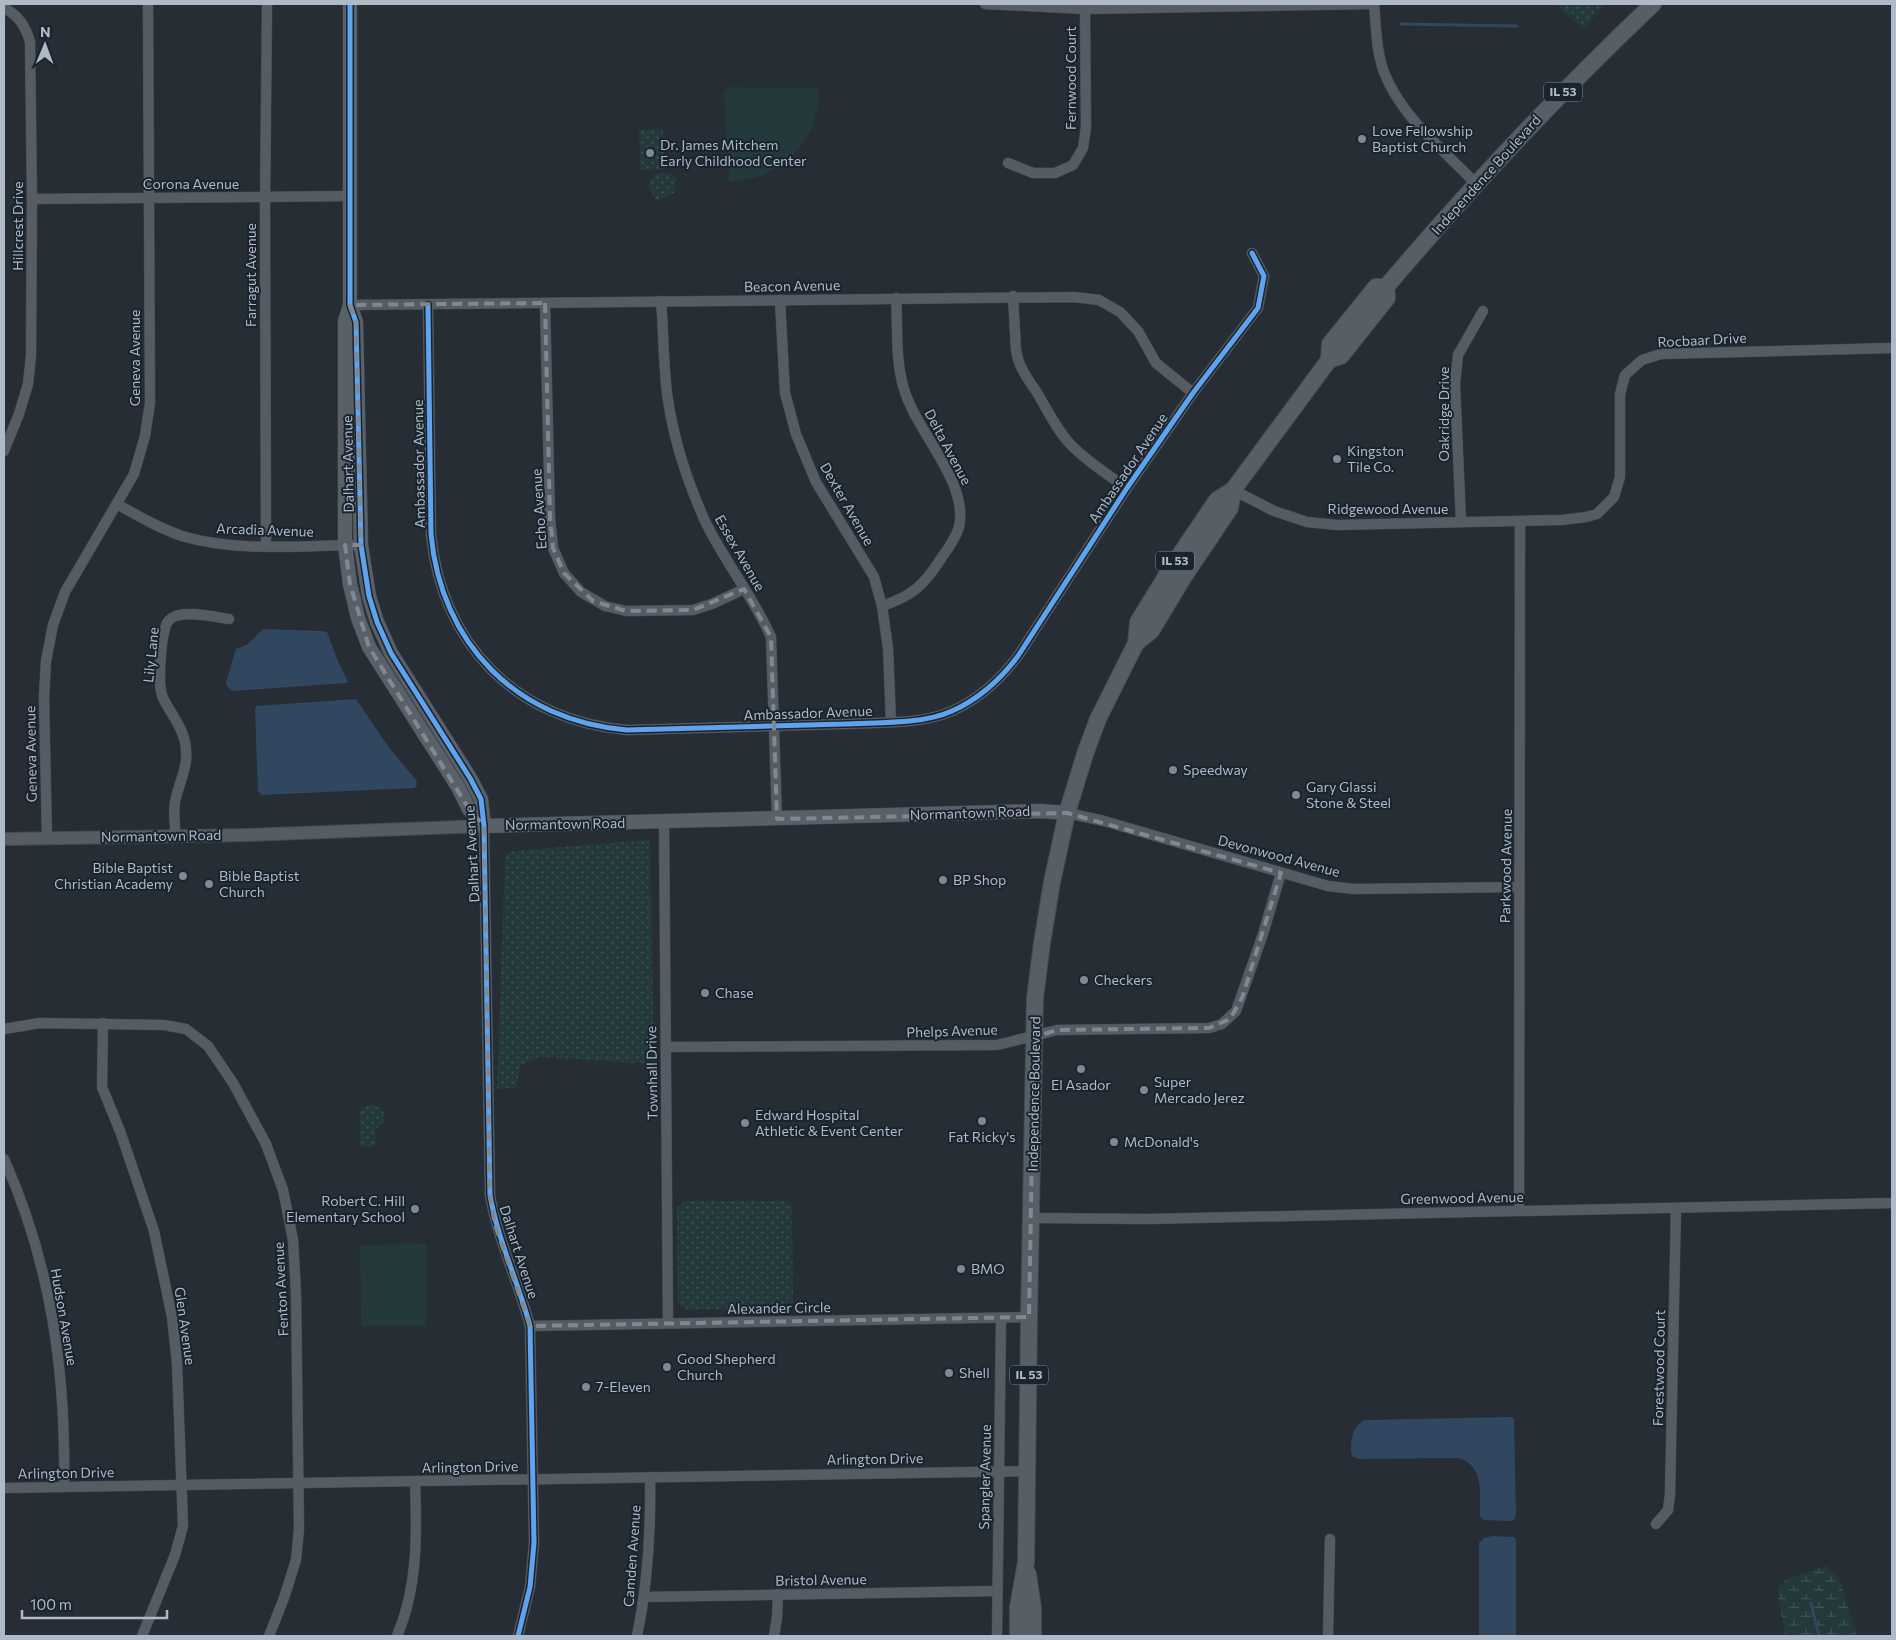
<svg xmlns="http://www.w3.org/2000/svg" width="1896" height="1640" font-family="Commissioner,sans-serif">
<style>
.grass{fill:url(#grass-dots)}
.wetland{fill:url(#wetland-marsh)}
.pitch{fill:#23393b}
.water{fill:#31475f}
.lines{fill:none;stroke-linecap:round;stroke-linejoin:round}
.stream{stroke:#31475f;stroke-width:3}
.minor-casing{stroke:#44494f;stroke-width:11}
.tertiary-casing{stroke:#44494f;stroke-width:14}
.secondary-casing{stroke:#44494f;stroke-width:15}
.primary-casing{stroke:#434a51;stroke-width:18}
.minor{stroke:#565c63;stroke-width:10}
.tertiary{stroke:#565c63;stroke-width:12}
.secondary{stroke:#596068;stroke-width:14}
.primary{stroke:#585e65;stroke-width:16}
.cycleway-casing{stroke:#19242f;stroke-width:8}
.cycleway{stroke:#60a3ed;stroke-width:5}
.marked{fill:none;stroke:#7e8994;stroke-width:4;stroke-dasharray:10 6;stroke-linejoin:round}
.poi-dot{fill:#7e8994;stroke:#19242f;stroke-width:2}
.labels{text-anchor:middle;stroke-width:4;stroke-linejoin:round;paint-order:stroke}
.shield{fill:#19242f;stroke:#818d99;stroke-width:1}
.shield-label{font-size:12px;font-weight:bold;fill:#aebac7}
.street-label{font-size:14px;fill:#aebac7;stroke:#19242f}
.poi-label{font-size:14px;fill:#aebac7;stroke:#19242f;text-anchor:start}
</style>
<defs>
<pattern id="grass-dots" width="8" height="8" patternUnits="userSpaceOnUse" patternTransform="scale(1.25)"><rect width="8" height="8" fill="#23393b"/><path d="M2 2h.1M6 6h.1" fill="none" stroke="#405456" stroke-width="1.8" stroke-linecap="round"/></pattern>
<pattern id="wetland-marsh" width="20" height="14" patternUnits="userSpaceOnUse" patternTransform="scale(1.25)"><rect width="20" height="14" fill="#23393b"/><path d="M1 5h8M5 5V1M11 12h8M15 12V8" fill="none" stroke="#405456"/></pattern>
</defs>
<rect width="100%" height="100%" fill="#262d35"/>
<g class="grass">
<path d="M1556,4H1605L1583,30Z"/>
<path d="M663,129L664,169L640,170L639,130Z"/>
<path d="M656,173H670L676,178L675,192L659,201L654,199L652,191L649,188V181Z"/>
<path d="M650,840L654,1064L540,1057L521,1065L516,1088L497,1089L505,855L513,851Z"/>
<path d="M371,1104C378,1105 387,1112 384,1120C383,1124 378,1127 375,1130C376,1138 379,1140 373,1147H360V1113L362,1108Z"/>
<path d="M685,1201H786L792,1207L793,1302L787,1309L686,1310L678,1303L677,1208Z"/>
</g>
<path class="wetland" d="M1826,1566L1839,1577L1857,1636H1785L1777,1588L1787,1579Z"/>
<g class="pitch">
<path d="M731,87L819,88C820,142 782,179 729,182L724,93L725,90Z"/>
<path d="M426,1244V1326H361L360,1245Z"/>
</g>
<g class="water">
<path d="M263,629L322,631L327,632L337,659L348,682L346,683L232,691L227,686L226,682L236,649L248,644Z"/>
<path d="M356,699L390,749L416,780L417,785L414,788L261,795L258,791L255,710L256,706Z"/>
<path d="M1512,1417L1514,1420L1516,1514L1515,1519L1511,1521L1483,1520L1480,1516C1480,1494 1484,1466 1459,1458L1360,1459L1353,1457C1349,1450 1351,1432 1358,1425C1359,1424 1365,1420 1365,1420Z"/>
<path d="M1492,1536L1514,1537L1516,1539V1636H1479V1543L1484,1538Z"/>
</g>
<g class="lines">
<g class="stream">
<path d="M1401,24L1517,26"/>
<path d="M1811,1603L1819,1636"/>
</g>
<g class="minor-casing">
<g id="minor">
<path d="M985,4L1085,9L1372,4"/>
<path d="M1374,4C1376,25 1376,51 1384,72C1401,117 1444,150 1476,184"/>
<path d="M4,8C18,15 26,26 30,42L32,199L31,356L28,384L19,414L4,451"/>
<path d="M1008,163L1033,173H1055L1073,165L1083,148L1086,127L1085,9"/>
<path d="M32,199L350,196"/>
<path d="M1013,296L1016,350C1018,366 1027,378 1036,391C1047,409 1057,431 1072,446C1088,462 1108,475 1127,488"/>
<path d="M780,300L785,393L796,434L816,482L874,577L882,606L888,648L891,722"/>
<path d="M661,301C664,334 663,368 668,400C674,441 688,483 705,521C724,561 753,596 771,637L777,819"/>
<path d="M545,303L550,518L553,548L564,573L581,592L605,606L626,611L693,610L712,604L744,589"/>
<path d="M350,305L1074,297L1099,300L1120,312L1138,331L1156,363L1193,393"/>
<path d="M428,305L431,534C441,644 517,721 627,730C699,728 771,726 843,724C877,722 921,725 952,711C979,699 1000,680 1018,656L1127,488L1193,393L1258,308L1264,276L1252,253"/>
<path d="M1233,490L1274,511L1307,522L1337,525L1562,520L1586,517L1597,514L1614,497L1620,477V394L1625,375L1642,360L1661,354L1892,348"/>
<path d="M117,504C138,516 159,528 182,536C239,553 303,545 361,545"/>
<path d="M1461,522L1455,384L1458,355L1483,311"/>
<path d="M266,546L265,206L267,4"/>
<path d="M882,606C913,596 925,584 942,557C948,549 956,537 959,527C969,482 917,433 904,389C895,360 898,328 896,298"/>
<path d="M1067,813L1104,821L1328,886L1354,889L1519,887"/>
<path d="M664,822L668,1323"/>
<path d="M484,826L490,1195C498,1241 518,1281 530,1326L534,1543L530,1587L518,1636"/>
<path d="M176,836C175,826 173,813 175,802C178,785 188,768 186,750C185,730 172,716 163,698C157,686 161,636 167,623C169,620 172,617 176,616C189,611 215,617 229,619"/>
<path d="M47,838L44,697L46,661L53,625L65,592L134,474L145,436L150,403L148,4"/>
<path d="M103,1023L102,1087L120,1131L154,1231L172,1317L177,1363L183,1526L175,1555L142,1636"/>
<path d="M4,1029L40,1023L164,1025L186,1029L208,1046L233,1083L266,1144L283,1190L293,1240L296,1293L299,1529L296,1560L284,1598L269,1636"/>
<path d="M666,1047L997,1045L1057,1030L1209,1028L1222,1024L1236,1011L1263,934L1281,873"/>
<path d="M4,1159C51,1264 66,1372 64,1486"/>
<path d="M1519,1211L1520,521"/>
<path d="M1032,1218L1148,1219L1892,1203"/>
<path d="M530,1326L1029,1317"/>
<path d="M4,1488L1028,1471"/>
<path d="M1656,1524L1668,1510L1670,1494L1676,1208"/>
<path d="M645,1597L997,1591"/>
<path d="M397,1636C418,1587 417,1534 415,1482"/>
<path d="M637,1636C648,1583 651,1531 650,1477"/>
<path d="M774,1636L777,1617L778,1594"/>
<path d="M997,1636L1001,1318"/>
<path d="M1328,1636L1330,1539"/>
</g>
</g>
<g class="tertiary-casing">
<path id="tertiary" d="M4,839L248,835L484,826"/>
</g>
<g class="secondary-casing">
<g id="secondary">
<path d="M350,4V305L345,321V545L350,584L358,618L369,647L458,787L469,809L484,826"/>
<path d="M350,305L356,322L361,545L369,596L377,622L391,653L470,778L481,799L484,826"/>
<path d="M484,826L1040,811L1067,813"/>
</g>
</g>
<g class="primary-casing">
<g id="primary">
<path d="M1329,360L1330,344L1376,287H1386"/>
<path d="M1136,643L1151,631L1183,578L1230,508L1233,490L1329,360L1341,356L1387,298L1386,287C1470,188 1559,93 1653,4"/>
<path d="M1028,1574L1033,1608V1636"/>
<path d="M1018,1636V1607L1026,1562L1029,1317L1035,998L1042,943L1052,882L1067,813L1085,754L1098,719L1136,643L1138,622L1175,562L1217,500L1233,490"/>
</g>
</g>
<use href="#minor" class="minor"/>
<use href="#tertiary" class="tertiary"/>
<use href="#secondary" class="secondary"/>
<use href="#primary" class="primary"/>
<g class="cycleway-casing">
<g id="cycleway">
<path d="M350,4V305L356,322L361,545L369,596L377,622L391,653L470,778L481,799L484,826L490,1195C498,1241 518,1281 530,1326L534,1543L530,1587L518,1636"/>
<path d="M428,305L431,534C441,644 517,721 627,730C699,728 771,726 843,724C877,722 921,725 952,711C979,699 1000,680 1018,656L1127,488L1193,393L1258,308L1264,276L1252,253"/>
</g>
</g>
<use href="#cycleway" class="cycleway"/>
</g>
<path class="marked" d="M545,303L550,518L553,548L564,573L593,601L626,611L693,610L744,589L771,637L777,819L1067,813L1281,873L1242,998L1230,1019L1209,1028L1057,1030L1034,1037L1029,1317L530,1326L495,1225L490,1195L484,826L469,809L369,647L350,584L345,545H361L356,322L350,305Z"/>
<g class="poi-dot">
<circle cx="1362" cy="139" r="5"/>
<circle cx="650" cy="153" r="5"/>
<circle cx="1337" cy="459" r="5"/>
<circle cx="1173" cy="770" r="5"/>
<circle cx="1296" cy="795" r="5"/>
<circle cx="183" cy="876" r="5"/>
<circle cx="943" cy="880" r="5"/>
<circle cx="209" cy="884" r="5"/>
<circle cx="1084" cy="980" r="5"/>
<circle cx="705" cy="993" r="5"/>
<circle cx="1081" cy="1069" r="5"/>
<circle cx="1144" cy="1090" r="5"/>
<circle cx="982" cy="1121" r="5"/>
<circle cx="745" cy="1123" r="5"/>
<circle cx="1114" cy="1142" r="5"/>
<circle cx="415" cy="1209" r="5"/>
<circle cx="961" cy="1269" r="5"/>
<circle cx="667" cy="1367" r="5"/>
<circle cx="949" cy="1373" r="5"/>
<circle cx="586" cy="1387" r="5"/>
</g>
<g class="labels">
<g class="shield">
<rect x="1544" y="82.5" width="38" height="19" rx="4"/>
<rect x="1156" y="551.5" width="38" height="19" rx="4"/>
<rect x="1010" y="1365.5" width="38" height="19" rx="4"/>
</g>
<g class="shield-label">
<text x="1563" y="96">IL 53</text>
<text x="1175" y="565">IL 53</text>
<text x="1029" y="1379">IL 53</text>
</g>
<g class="street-label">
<text transform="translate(1071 78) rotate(-90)" y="5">Fernwood Court</text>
<text transform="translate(1486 175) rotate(-48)" y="5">Independence Boulevard</text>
<text x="191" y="189">Corona Avenue</text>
<text transform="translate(18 226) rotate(-90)" y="5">Hillcrest Drive</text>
<text transform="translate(251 275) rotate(-90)" y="5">Farragut Avenue</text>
<text transform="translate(792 286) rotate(-1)" y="5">Beacon Avenue</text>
<text transform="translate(1702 340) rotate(-3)" y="5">Rocbaar Drive</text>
<text transform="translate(135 358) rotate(-90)" y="5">Geneva Avenue</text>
<text transform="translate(1444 414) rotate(-90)" y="5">Oakridge Drive</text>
<text transform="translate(948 447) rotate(62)" y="5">Delta Avenue</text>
<text transform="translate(348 464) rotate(-91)" y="5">Dalhart Avenue</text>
<text transform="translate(419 464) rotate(-91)" y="5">Ambassador Avenue</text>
<text transform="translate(1128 468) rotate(-56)" y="5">Ambassador Avenue</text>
<text transform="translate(847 504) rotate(60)" y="5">Dexter Avenue</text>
<text transform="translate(539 509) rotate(-94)" y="5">Echo Avenue</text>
<text x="1388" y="514">Ridgewood Avenue</text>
<text transform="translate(265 530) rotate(2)" y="5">Arcadia Avenue</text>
<text transform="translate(740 553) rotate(60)" y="5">Essex Avenue</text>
<text transform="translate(151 655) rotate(-84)" y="5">Lily Lane</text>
<text transform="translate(808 713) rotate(-2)" y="5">Ambassador Avenue</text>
<text transform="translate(31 754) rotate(-91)" y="5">Geneva Avenue</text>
<text transform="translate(970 813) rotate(-2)" y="5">Normantown Road</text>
<text transform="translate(565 824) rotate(-1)" y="5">Normantown Road</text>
<text transform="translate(161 836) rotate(-1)" y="5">Normantown Road</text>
<text transform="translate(472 854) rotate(-93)" y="5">Dalhart Avenue</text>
<text transform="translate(1279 856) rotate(15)" y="5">Devonwood Avenue</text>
<text transform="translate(1506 866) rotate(-89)" y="5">Parkwood Avenue</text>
<text transform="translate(952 1031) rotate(-2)" y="5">Phelps Avenue</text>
<text transform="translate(652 1073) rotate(-91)" y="5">Townhall Drive</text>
<text transform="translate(1034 1094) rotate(-89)" y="5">Independence Boulevard</text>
<text transform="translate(1462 1198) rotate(-1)" y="5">Greenwood Avenue</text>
<text transform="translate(519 1252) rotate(72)" y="5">Dalhart Avenue</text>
<text transform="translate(281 1289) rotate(-93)" y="5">Fenton Avenue</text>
<text transform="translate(779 1308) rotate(-1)" y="5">Alexander Circle</text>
<text transform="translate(64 1317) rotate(80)" y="5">Hudson Avenue</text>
<text transform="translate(185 1326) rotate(82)" y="5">Glen Avenue</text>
<text transform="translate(1659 1368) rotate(-89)" y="5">Forestwood Court</text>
<text transform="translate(875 1459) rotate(-1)" y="5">Arlington Drive</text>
<text transform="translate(470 1467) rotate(-1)" y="5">Arlington Drive</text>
<text transform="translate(66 1473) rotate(-1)" y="5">Arlington Drive</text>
<text transform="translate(985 1477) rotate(-89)" y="5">Spangler Avenue</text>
<text transform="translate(632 1556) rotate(-86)" y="5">Camden Avenue</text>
<text transform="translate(821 1580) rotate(-1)" y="5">Bristol Avenue</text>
</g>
<g class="poi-label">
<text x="1372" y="136">Love Fellowship<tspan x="1372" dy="16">Baptist Church</tspan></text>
<text x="660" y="150">Dr. James Mitchem<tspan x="660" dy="16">Early Childhood Center</tspan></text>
<text x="1347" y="456">Kingston<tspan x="1347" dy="16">Tile Co.</tspan></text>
<text x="1183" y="775">Speedway</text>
<text x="1306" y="792">Gary Glassi<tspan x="1306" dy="16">Stone &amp; Steel</tspan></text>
<text x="173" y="873" text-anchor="end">Bible Baptist<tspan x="173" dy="16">Christian Academy</tspan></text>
<text x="219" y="881">Bible Baptist<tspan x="219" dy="16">Church</tspan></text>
<text x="953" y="885">BP Shop</text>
<text x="1094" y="985">Checkers</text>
<text x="715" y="998">Chase</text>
<text x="1154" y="1087">Super<tspan x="1154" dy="16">Mercado Jerez</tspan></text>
<text x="1081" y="1090" text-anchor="middle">El Asador</text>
<text x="755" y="1120">Edward Hospital<tspan x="755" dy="16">Athletic &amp; Event Center</tspan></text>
<text x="982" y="1142" text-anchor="middle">Fat Ricky's</text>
<text x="1124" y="1147">McDonald's</text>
<text x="405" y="1206" text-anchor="end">Robert C. Hill<tspan x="405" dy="16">Elementary School</tspan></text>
<text x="971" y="1274">BMO</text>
<text x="677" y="1364">Good Shepherd<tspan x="677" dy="16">Church</tspan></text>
<text x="959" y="1378">Shell</text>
<text x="596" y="1392">7-Eleven</text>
</g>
</g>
<rect width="1896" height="1640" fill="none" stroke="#aebac7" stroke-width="10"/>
<g transform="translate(45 45) rotate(1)" stroke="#19242f" stroke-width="4" paint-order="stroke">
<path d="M0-4L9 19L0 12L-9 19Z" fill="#aebac7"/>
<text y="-8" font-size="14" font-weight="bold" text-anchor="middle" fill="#aebac7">N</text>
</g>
<path d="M22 1610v8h145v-8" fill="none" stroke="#aebac7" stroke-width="2.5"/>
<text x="30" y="1610" font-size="15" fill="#aebac7" stroke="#19242f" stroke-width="4" paint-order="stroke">100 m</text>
</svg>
